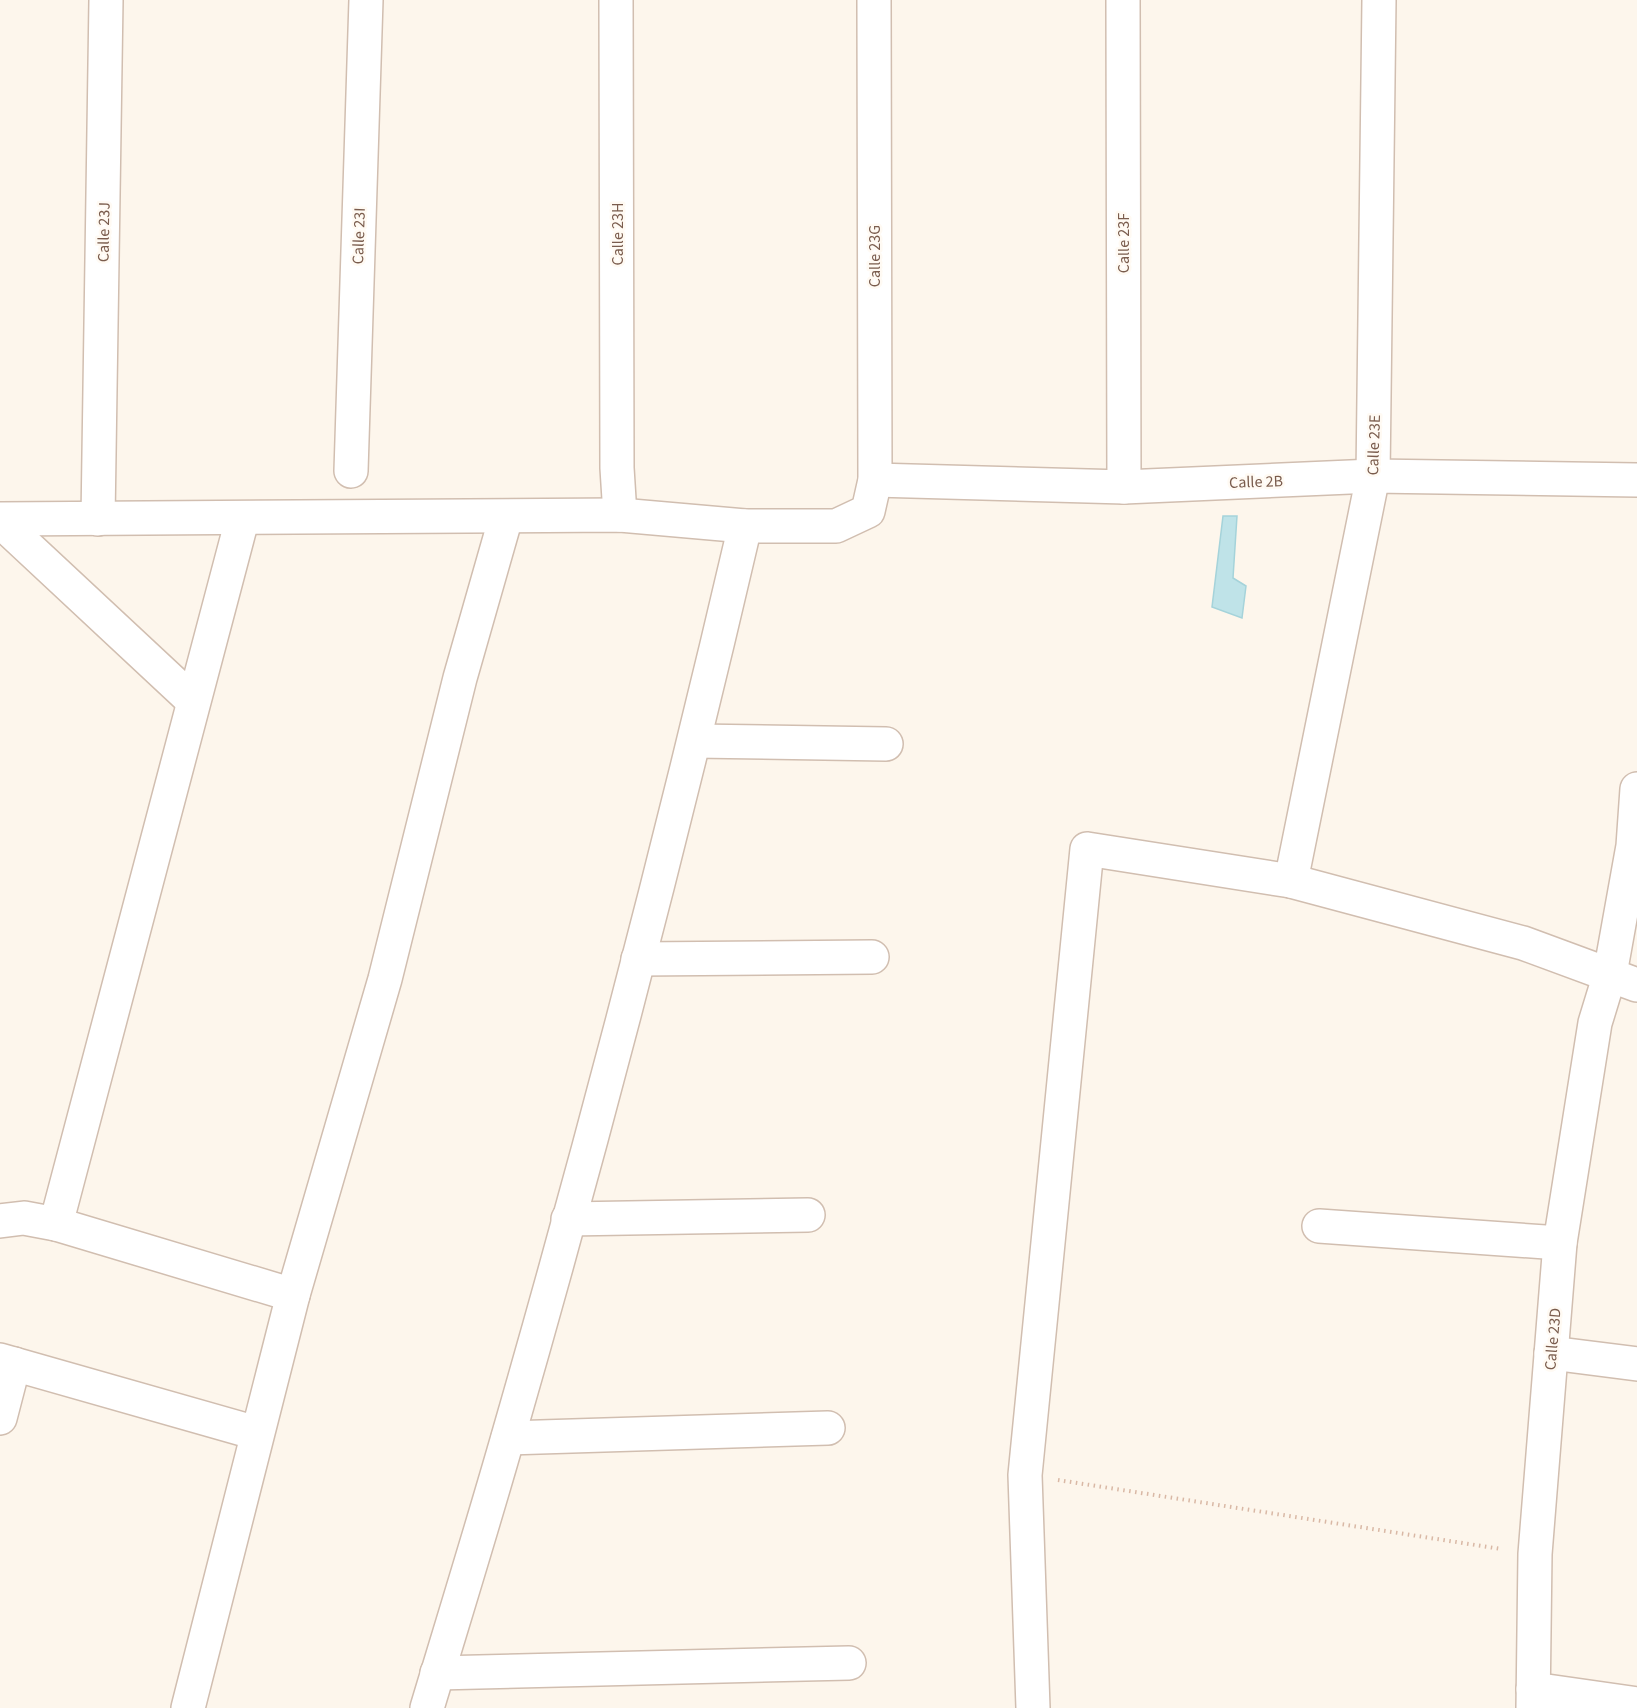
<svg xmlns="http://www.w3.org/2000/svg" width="1637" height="1708" font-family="'Source Sans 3',sans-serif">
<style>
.water{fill:#bfe3e8;stroke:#a5d3da;stroke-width:1.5}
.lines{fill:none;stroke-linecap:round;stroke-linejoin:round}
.street-casing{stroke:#d1beb0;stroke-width:36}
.path{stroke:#d9b8a5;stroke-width:4;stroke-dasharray:1.5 4.5;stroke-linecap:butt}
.street{stroke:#fff;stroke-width:33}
.labels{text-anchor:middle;stroke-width:5;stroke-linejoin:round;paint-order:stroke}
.street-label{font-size:16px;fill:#7a5c4d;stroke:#fffaf3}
</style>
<rect width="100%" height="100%" fill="#fdf6ec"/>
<path class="water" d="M1223,516H1237L1233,578L1246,586L1242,618L1212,607Z"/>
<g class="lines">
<g class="street-casing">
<g id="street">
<path d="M616,0L617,468L620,515"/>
<path d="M1123,0L1124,487"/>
<path d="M351,471L366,0"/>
<path d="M875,480L1124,487L1373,476L1637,480"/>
<path d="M0,519L620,515L745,526H836L868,511L875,480L874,0"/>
<path d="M98,519L106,0"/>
<path d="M0,521L193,701"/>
<path d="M695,741L886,744"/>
<path d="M1291,881L1373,476L1379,0"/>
<path d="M638,959L872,957"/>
<path d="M568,1219L808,1215"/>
<path d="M0,1221L24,1218L56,1224L293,1295"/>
<path d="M56,1224L242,520"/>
<path d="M1319,1226L1560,1243"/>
<path d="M1551,1353L1637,1364"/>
<path d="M0,1360L256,1433"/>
<path d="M0,1418L14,1364"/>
<path d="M508,1438L828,1428"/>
<path d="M437,1673L849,1663"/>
<path d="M1533,1689L1637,1704"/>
<path d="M188,1708L293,1295L385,979L460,678L506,517"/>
<path d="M427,1708C454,1618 482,1528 508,1437C595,1135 674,831 745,526"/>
<path d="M1033,1708L1025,1475L1087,849L1291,881L1523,943L1637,985"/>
<path d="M1533,1708L1535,1554L1560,1243L1595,1023L1610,974L1633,846L1637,789"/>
</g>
</g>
<path class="path" d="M1058,1480L1501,1549"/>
<use href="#street" class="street"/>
</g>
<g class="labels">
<g class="street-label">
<text transform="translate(103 232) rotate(-89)" y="6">Calle 23J</text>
<text transform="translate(617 234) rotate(-90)" y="6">Calle 23H</text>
<text transform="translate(358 236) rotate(-88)" y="6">Calle 23I</text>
<text transform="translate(1123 243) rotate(-90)" y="6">Calle 23F</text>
<text transform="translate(874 256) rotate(-90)" y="6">Calle 23G</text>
<text transform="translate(1373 445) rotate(-88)" y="6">Calle 23E</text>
<text transform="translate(1256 481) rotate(-2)" y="6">Calle 2B</text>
<text transform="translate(1552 1339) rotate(-85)" y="6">Calle 23D</text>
</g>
</g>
</svg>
